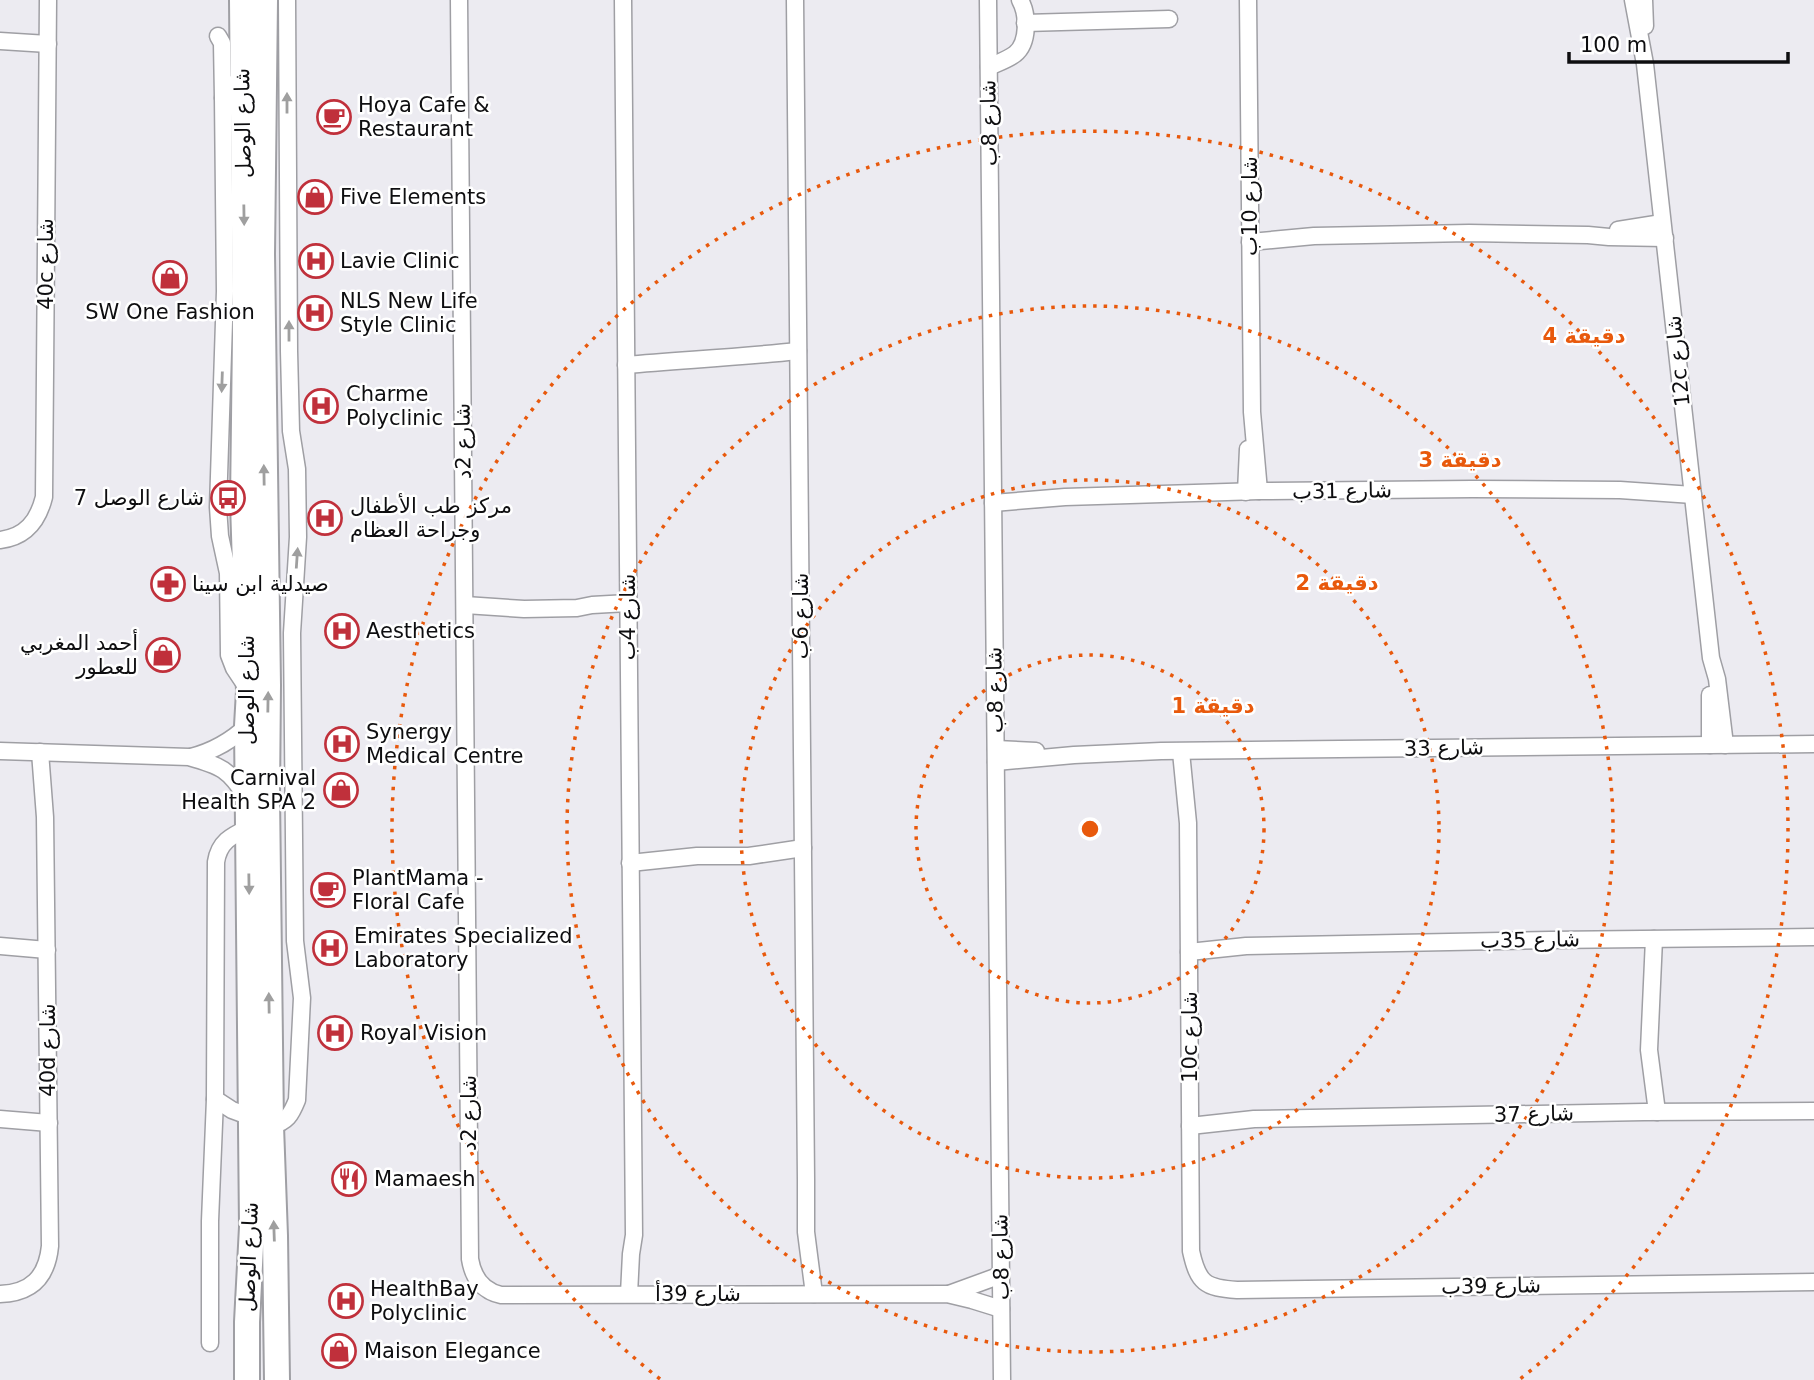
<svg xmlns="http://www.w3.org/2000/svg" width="1814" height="1380" font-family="'DejaVu Sans','Noto Sans Arabic',sans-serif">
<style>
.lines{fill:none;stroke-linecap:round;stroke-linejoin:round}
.minor-casing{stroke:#9f9fa4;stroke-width:19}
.primary-casing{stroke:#9f9fa4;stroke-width:28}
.minor{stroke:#fff;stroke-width:16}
.primary{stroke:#fff;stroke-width:24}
.oneway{fill:#9f9f9f}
.ring{fill:none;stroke:#e8590c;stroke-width:3.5;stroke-dasharray:3.5 7}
.labels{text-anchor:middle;stroke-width:5;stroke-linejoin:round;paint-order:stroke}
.poi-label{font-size:21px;fill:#0e0e10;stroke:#fff;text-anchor:start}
.street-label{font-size:21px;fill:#0e0e10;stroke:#fff}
.centre{fill:#e8590c;stroke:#fff;stroke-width:3.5}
.ring-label{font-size:21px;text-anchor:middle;font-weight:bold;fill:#e8590c;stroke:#fff;stroke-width:5;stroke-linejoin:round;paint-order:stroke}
</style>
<rect width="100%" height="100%" fill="#ecebf1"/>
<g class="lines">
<g class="minor-casing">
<g id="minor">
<path d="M459,0L470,1259C473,1278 483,1291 501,1295L947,1294L972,1300L1001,1309"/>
<path d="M623,0L634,1235L631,1254L629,1294"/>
<path d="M795,0L806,1179V1232L814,1294"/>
<path d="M988,0L1002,1380"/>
<path d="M1248,0L1252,412L1259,491"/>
<path d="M1633,0L1645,64L1711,658L1717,679L1725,745"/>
<path d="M1644,0L1645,26"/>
<path d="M1025,23L1169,19"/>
<path d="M218,36L222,43L223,98"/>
<path d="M0,41L48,44"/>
<path d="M989,67C997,63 1007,60 1015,54C1029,43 1028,14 1020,0"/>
<path d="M242,77L229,88L223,98L225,291L218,507L220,536L228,573L229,655L234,668L248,689"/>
<path d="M1618,230L1662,223"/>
<path d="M1250,242L1314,236L1469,233L1588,235L1609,237L1665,238"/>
<path d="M626,365C684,360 741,357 798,351"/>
<path d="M1246,492L1248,449"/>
<path d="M993,503L1065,497L1259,491L1472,489L1620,490L1693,495"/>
<path d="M0,540C26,537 38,521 44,497L48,0"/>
<path d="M465,605L524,609L577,608L592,605L628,603"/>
<path d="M1710,745V695"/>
<path d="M996,749L1036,751"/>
<path d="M0,751L189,757C221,766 229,769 247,798"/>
<path d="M1181,752L1188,823L1191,1251C1198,1283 1205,1288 1237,1290L1814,1282"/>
<path d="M191,757C214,751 231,741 247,726"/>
<path d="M996,762L1074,755L1161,751L1814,744"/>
<path d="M630,863L697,856H749L803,848"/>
<path d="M1654,939L1649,1050L1657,1112"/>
<path d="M0,946L47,950"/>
<path d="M1189,952L1246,946L1550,940L1814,937"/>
<path d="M215,1099L232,1110L251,1117"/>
<path d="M0,1119L49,1123"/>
<path d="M271,1126C287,1122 291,1115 297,1100L302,998L295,941L292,633L298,537L297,469L291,431L289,351L287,0"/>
<path d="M1190,1126L1254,1119L1644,1112L1814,1111"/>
<path d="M0,1294C31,1293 47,1277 50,1246L45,817L40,752"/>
<path d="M949,1294L1001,1275"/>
<path d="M210,1343V1221L215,1099L216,862C219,842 231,836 248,828"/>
</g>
</g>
<g class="primary-casing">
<g id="primary">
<path d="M242,0L245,335L243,503L249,691L247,726L252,1227L247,1322V1380"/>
<path d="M265,0L262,254L268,685L267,795L271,1126L275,1236L277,1380"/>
</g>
</g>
<use href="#minor" class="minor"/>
<use href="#primary" class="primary"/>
</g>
<defs><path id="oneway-solid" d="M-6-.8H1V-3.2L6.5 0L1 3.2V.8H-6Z" transform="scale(1.75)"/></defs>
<g class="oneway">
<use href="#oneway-solid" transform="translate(287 103) rotate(-90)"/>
<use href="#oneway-solid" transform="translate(244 215) rotate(89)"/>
<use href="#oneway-solid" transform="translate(289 331) rotate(-90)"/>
<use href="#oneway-solid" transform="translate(222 382) rotate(92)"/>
<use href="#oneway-solid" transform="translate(264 475) rotate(-91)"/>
<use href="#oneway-solid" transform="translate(297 558) rotate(-86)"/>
<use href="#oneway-solid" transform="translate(268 702) rotate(-89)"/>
<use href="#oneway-solid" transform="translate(249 884) rotate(89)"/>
<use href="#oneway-solid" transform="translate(269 1003) rotate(-91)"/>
<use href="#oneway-solid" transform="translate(274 1231) rotate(-92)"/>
</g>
<g class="ring">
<circle cx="1090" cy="829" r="174"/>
<circle cx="1090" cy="829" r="349"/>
<circle cx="1090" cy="829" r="523"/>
<path d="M660 1379A698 698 0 1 1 1520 1379"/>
</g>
<defs>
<g id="cafe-ring" transform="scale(1.75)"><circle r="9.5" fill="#fff" stroke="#c0303b" stroke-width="1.5"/><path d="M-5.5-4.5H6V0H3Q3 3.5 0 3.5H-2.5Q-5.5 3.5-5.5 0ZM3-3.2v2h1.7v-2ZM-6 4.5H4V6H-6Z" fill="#c0303b"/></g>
<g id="shop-ring" transform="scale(1.75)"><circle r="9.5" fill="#fff" stroke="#c0303b" stroke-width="1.5"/><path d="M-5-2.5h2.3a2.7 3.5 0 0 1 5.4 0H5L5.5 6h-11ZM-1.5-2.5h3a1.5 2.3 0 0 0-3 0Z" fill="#c0303b"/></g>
<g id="hospital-ring" transform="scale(1.75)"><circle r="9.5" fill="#fff" stroke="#c0303b" stroke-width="1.5"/><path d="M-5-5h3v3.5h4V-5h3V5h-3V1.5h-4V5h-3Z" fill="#c0303b"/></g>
<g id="bus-ring" transform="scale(1.75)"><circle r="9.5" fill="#fff" stroke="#c0303b" stroke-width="1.5"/><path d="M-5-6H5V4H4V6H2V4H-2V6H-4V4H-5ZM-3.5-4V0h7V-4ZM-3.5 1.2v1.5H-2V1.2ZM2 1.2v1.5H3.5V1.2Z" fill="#c0303b"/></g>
<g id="pharmacy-ring" transform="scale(1.75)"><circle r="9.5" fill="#fff" stroke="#c0303b" stroke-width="1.5"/><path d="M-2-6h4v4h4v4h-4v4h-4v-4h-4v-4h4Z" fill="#c0303b"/></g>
<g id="restaurant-ring" transform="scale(1.75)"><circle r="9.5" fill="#fff" stroke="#c0303b" stroke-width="1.5"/><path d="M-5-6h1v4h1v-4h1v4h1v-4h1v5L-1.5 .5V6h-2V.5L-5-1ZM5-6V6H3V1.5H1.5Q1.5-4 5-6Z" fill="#c0303b"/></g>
</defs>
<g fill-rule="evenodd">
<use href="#cafe-ring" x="334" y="117"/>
<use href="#shop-ring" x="315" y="197"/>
<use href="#hospital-ring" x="316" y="261"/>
<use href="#shop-ring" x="170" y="278"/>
<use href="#hospital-ring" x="315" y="313"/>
<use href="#hospital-ring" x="321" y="406"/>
<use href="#bus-ring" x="228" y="498"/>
<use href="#hospital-ring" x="325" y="518"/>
<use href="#pharmacy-ring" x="168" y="584"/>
<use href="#hospital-ring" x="342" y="631"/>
<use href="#shop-ring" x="163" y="655"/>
<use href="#hospital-ring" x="342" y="744"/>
<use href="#shop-ring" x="341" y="790"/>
<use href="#cafe-ring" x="328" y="890"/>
<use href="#hospital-ring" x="330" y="948"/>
<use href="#hospital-ring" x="335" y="1033"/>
<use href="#restaurant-ring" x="349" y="1179"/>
<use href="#hospital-ring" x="346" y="1301"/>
<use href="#shop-ring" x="339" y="1351"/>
</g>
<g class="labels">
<g class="poi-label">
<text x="358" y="112">Hoya Cafe &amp;<tspan x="358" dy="24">Restaurant</tspan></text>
<text x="340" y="204">Five Elements</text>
<text x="340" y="268">Lavie Clinic</text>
<text x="340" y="308">NLS New Life<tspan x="340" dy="24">Style Clinic</tspan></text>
<text x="170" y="319" text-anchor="middle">SW One Fashion</text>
<text x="346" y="401">Charme<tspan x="346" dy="24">Polyclinic</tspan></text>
<text x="204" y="505" text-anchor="end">شارع الوصل 7</text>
<text x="350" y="513">مركز طب الأطفال<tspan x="350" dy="24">وجراحة العظام</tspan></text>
<text x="192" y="591">صيدلية ابن سينا</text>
<text x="366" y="638">Aesthetics</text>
<text x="138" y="650" text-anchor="end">أحمد المغربي<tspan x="138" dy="24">للعطور</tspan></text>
<text x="366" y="739">Synergy<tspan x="366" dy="24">Medical Centre</tspan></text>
<text x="316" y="785" text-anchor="end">Carnival<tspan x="316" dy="24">Health SPA 2</tspan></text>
<text x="352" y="885">PlantMama -<tspan x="352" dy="24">Floral Cafe</tspan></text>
<text x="354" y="943">Emirates Specialized<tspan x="354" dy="24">Laboratory</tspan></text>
<text x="360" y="1040">Royal Vision</text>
<text x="374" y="1186">Mamaesh</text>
<text x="370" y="1296">HealthBay<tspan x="370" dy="24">Polyclinic</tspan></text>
<text x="364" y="1358">Maison Elegance</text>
</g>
<g class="street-label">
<text transform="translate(243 123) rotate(-91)" y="7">شارع الوصل</text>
<text transform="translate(989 123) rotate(-91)" y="7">شارع 8ب</text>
<text transform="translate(1250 206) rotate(-90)" y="7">شارع 10ب</text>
<text transform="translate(46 264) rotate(-90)" y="7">40c شارع</text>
<text transform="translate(1678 361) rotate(-96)" y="7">12c شارع</text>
<text transform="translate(463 441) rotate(-91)" y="7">شارع 2د</text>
<text transform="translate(1342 491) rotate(-1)" y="7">شارع 31ب</text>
<text transform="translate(801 616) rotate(-90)" y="7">شارع 6ب</text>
<text transform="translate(628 617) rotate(-90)" y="7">شارع 4ب</text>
<text transform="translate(247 690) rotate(-90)" y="7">شارع الوصل</text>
<text transform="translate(995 690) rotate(-91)" y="7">شارع 8ب</text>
<text transform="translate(1444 748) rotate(-1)" y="7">شارع 33</text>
<text transform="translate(1530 940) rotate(-1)" y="7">شارع 35ب</text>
<text transform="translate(1190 1037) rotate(-90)" y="7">10c شارع</text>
<text transform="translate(48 1050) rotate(-90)" y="7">40d شارع</text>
<text transform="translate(469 1113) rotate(-90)" y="7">شارع 2د</text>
<text transform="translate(1534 1114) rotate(-1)" y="7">شارع 37</text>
<text transform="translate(249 1257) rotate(-88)" y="7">شارع الوصل</text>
<text transform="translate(1001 1257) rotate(-91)" y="7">شارع 8ب</text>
<text transform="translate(1491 1286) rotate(-1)" y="7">شارع 39ب</text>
<text x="698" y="1301">شارع 39أ</text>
</g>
</g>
<circle cx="1090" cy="829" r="10" class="centre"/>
<g class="ring-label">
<text x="1584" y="343">4 دقيقة</text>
<text x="1460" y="467">3 دقيقة</text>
<text x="1337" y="590">2 دقيقة</text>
<text x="1213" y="713">1 دقيقة</text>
</g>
<path d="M1569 52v10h219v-10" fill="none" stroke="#0e0e10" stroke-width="3.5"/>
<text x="1580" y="52" font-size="21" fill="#0e0e10" stroke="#ffffff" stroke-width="5" paint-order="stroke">100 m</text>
</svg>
